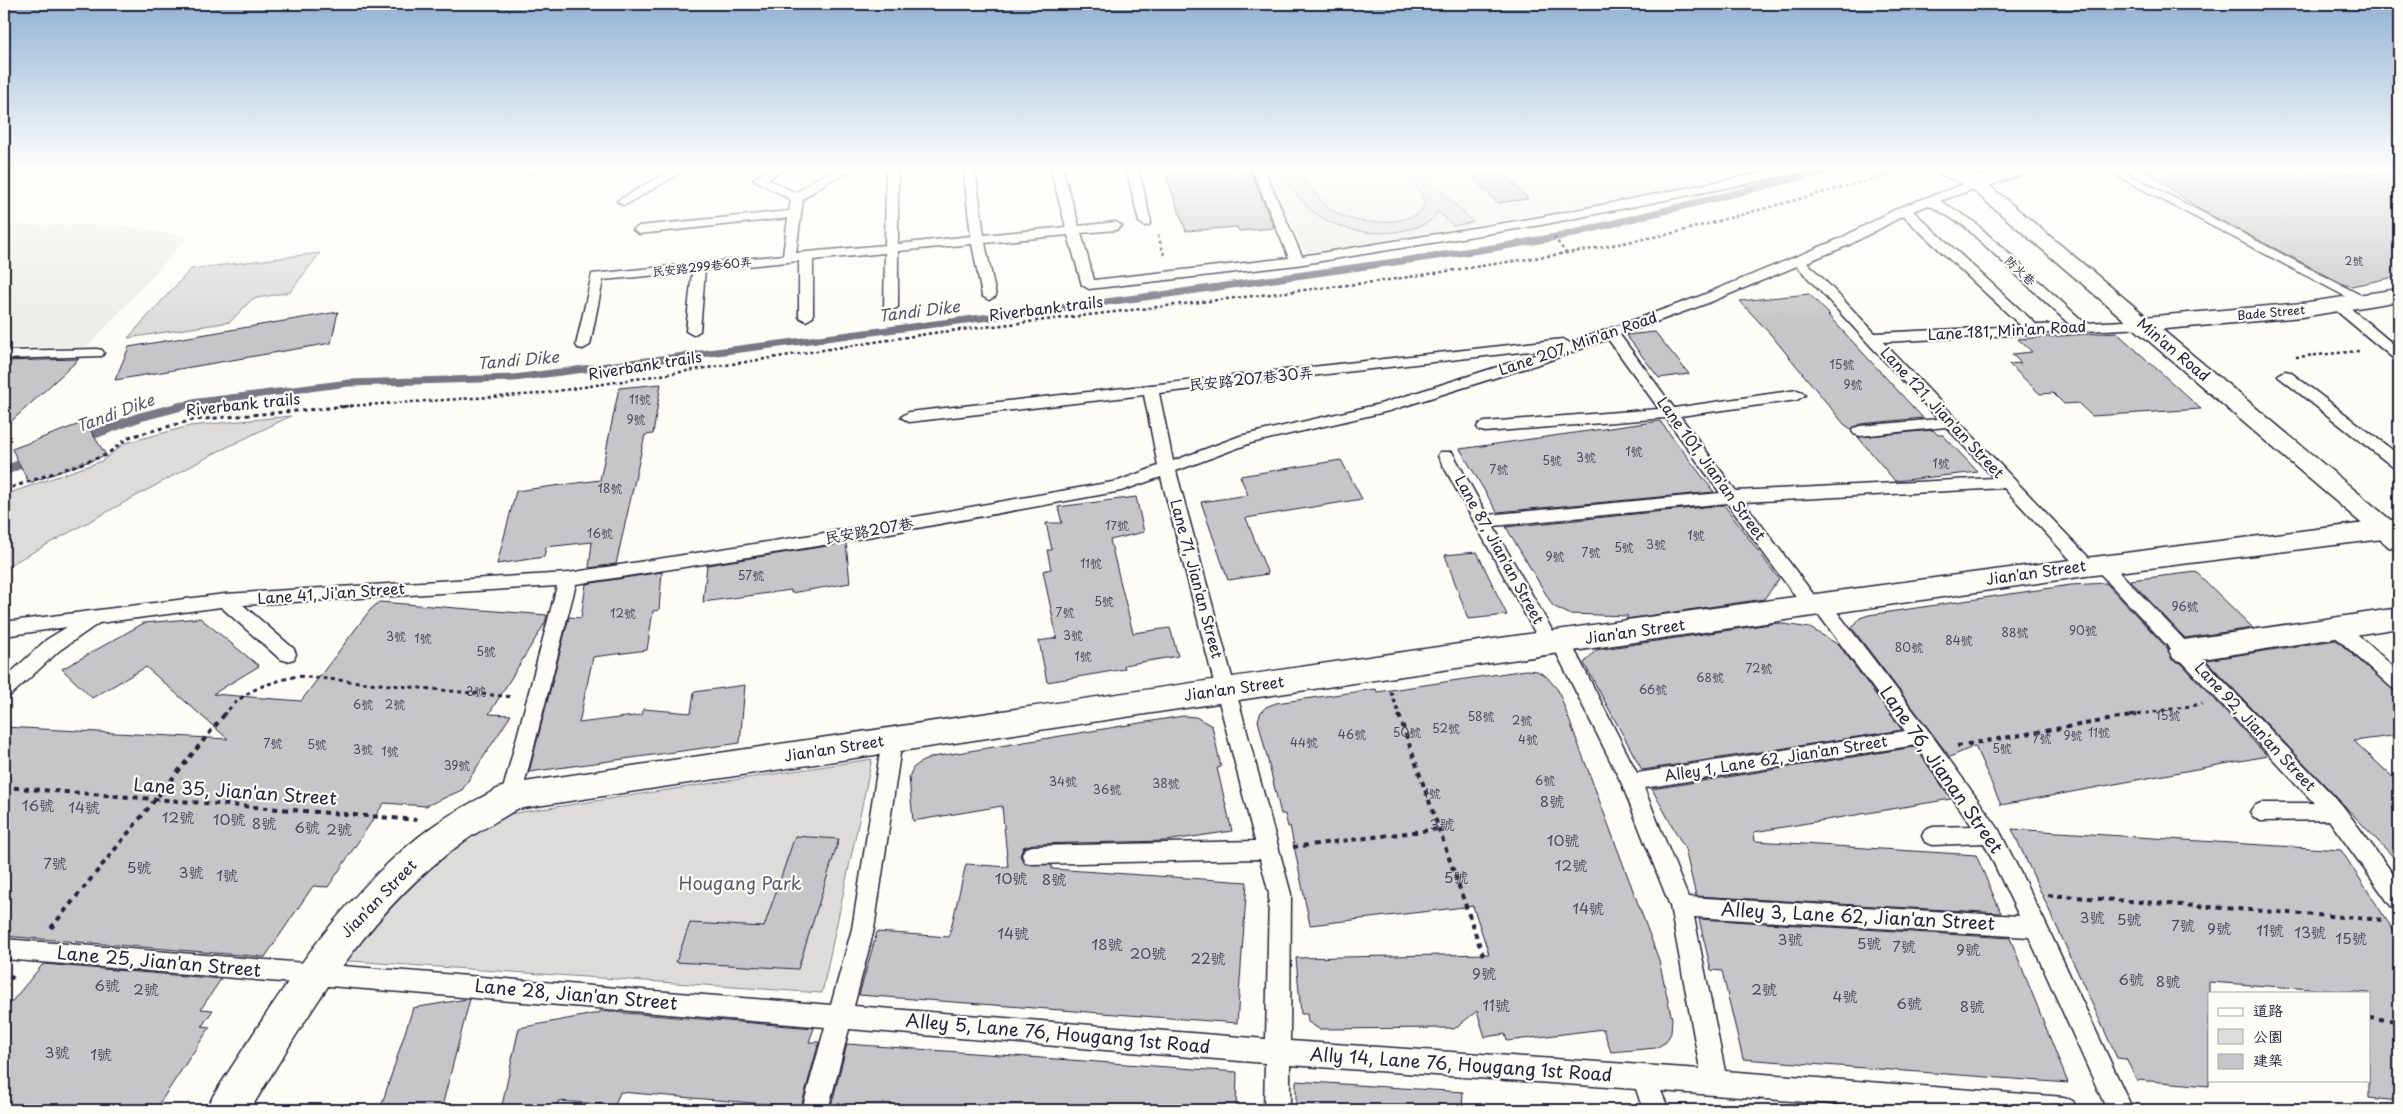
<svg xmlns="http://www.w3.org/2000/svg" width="2403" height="1114" font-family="'Playpen Sans','LXGW WenKai TC',sans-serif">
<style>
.built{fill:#ecece9}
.green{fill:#dddcdb;stroke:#807f8b}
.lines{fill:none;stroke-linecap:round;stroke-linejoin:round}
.stream-far1{stroke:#787885;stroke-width:7}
.stream{stroke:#787885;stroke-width:9}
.building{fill:#c6c6c8;stroke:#22223b}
.service-casing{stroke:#22223b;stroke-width:3}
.minor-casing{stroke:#22223b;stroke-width:3}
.tertiary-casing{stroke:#22223b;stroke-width:3}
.path-far2{stroke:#22223b;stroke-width:2.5;stroke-dasharray:3 3;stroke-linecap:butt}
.path-far1{stroke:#22223b;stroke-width:3;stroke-dasharray:4 4;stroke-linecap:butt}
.path{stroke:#22223b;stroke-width:4;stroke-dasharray:5 5;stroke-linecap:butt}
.service{fill:#fdfcf7;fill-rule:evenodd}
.minor{fill:#fdfcf7;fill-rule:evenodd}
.tertiary{fill:#fdfcf7;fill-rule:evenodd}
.labels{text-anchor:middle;stroke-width:4.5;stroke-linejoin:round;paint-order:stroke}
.far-number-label{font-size:11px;fill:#4b4b5e}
.far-street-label{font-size:12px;fill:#22223b;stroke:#fdfcf7}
.number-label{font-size:12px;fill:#4b4b5e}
.street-label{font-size:15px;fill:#22223b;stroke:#fdfcf7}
.near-number-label{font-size:15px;fill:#4b4b5e}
.water-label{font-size:16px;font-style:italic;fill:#545466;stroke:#fdfcf7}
.near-street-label{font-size:18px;fill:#22223b;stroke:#fdfcf7}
.near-park-label{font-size:18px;fill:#5a5a6b;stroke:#fdfcf7}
</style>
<rect width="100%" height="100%" fill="#fdfcf7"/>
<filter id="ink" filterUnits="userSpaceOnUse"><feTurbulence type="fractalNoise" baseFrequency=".02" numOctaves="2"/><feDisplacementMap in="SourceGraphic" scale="10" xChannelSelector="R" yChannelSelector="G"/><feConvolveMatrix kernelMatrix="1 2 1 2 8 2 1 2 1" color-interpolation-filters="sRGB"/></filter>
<g filter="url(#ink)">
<g class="built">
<path d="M1264,167H1788L1492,222L1306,254Z"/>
<path d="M4,225H118L188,237L87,347L4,348Z"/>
</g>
<g class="green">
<path d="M451,167H555L531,174Z"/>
<path d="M1275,167H1293C1305,180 1321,204 1335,212C1343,217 1352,220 1360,221C1374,224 1432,223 1423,198C1419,186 1403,175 1394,167H1416L1473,222L1453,226L1438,211C1434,222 1421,226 1410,229C1379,237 1342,233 1315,213C1300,202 1287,182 1275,167Z"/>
<path d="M320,253L290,292L252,299L230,322L128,338L191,269Z"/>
<path d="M291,416L215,453L4,568V495L102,461L125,443L190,426Z"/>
<path d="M872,759L822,993L335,960L391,896L465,837L509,814Z"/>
</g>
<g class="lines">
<path class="stream-far1" d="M177,407L198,402L349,383L514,378L1168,294L1493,248L1562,236L1841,167"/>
<g class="stream">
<path d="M84,438L140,417L182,406"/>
<path d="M4,471L30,460"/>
</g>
</g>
<g class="building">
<path d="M1163,167H1249L1274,228L1239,231L1237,227L1186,231Z"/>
<path d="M1464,167H1498L1528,199L1497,203Z"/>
<path d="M2141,167L2318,168L2325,174H2399V276L2352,286L2345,285L2197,208Z"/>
<path d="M1809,294L1830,315H1828L1923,418L1860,424L1851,429L1844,424L1772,336L1740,301Z"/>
<path d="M338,312L331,343L115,380L129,347Z"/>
<path d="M1655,332L1689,374L1659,378L1626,335Z"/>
<path d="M2116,332L2201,409L2092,416L2078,403L2064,404L2053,393L2040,394L2009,364L2021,363L2012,354L2032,352L2018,339Z"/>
<path d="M79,359L4,428V361Z"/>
<path d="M661,384L653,434L645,435L616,564L589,568L592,542L546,547L544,557L497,564L516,491L600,480L619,388Z"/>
<path d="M1660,421L1714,492L1497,512L1460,449Z"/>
<path d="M85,422L106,455L29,483L12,449Z"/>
<path d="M1933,430L1938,435H1943L1978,472L1895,481L1858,437Z"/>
<path d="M1341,460L1362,499L1246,518L1268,574L1228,580L1201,502L1248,495L1240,476Z"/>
<path d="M1136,497L1144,532L1110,540L1133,633L1170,628L1178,656L1124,665L1125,669L1047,682L1039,641L1057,638L1043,571L1051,569L1047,550H1052L1046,523H1062L1058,507Z"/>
<path d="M1724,505L1779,579L1764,599L1626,619L1628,616L1569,614L1553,606L1506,527Z"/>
<path d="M846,543L850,583L791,593V590L703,602L707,565Z"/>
<path d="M1477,552L1507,615L1468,619L1445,555Z"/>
<path d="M662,572L659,610L653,611L647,650L593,657L579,723L642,715L643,709L691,713L694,692L745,685L740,743L529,772L569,617L581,618L586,584Z"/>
<path d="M2196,572L2253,628L2185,638L2130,580Z"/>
<path d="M2106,583L2168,649L2172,660L2181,663L2267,756L2001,805L1975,746L1950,757L1852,628L1860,618L1869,615L2071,585Z"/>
<path d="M379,602L547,615L545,623L489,714L511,715L462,790L426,806L384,803L328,887L313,886L265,957L4,936V727L228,739L146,667L92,698L62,669L144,623L200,618L259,666L213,694L301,701L370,610Z"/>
<path d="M1777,623L1810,628L1839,645L1902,730L1642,770L1584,663L1596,650Z"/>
<path d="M2336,640L2399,695V735L2354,741L2399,783V863L2206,660Z"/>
<path d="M1526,670L1537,671L1546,676L1558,690L1659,960L1672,1019L1671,1033L1666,1042L1656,1048L1611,1052L1603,1029L1507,1041L1505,1034L1485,1037L1477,1011L1454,1029L1449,1028L1319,1029L1308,1022L1307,1014H1301L1296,958L1489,954L1473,906L1310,925L1290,826L1288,827L1285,814H1281L1258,720L1261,712L1266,707L1276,703L1376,689L1377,692Z"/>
<path d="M1183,716L1196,717L1212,726L1221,767L1217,768L1232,831L1166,841L1033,844L1023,847L1020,856L1025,864L1052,865V869L1247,882L1237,1023L859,995L877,932L949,937L966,864L1008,867L1002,806L913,821L909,777L913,768L921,762L933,757Z"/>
<path d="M1915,747L1951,799L1754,832L1755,841L1976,855L2001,913L1696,896L1685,849L1652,789Z"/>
<path d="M2012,829L2341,850L2399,939V1101L2369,1098V993L2209,982V1086L2137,1080L2126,1059L2117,1058Z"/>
<path d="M795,836L839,839L798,969L676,962L690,923L764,927Z"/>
<path d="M1699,919L2010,938L2068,1083L1743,1059L1722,971L1711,970Z"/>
<path d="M43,964L221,979L201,1009L213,1010L202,1026L210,1027L155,1110H4V1011Z"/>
<path d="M467,999H470L441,1110H380L413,1008Z"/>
<path d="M600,1011L814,1028L809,1042H819L801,1107L620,1092L615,1105L558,1101L557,1110H501L519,1028L599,1013Z"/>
<path d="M847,1044L1237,1072L1236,1110H830Z"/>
<path d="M1296,1081L1463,1092L1462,1110H1296Z"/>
</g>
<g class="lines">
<g class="service-casing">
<g id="service">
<path d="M676,167H691L627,204L623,205L617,201Z"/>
<path d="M773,167H788L768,179L796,193C817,177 832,167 859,167L827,182L803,199L796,253L885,245L886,167H898V244L971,236L963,167H975L984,235L1066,227L1050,167H1062L1079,226L1116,222L1122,226L1116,230L1081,233L1094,280L1289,258L1251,167H1263L1302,256L1541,217L1791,167H1815L1809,171L1541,225L1297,265L1089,289L1082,285L1068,235L985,243L996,296L989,300L982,296L972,244L898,251V307L891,311L884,307L885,253L813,260V317L806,321L799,317V261L705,270L700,331L693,335L686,331L692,272L603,280L590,345L583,349L578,348L576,345L592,274L783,255L788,218L639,234L633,230L639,226L789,211L791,200L753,179Z"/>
<path d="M1126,167H1138L1151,222L1149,225L1145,226L1139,222Z"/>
<path d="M2100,167H2115L2370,300L2368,303H2358Z"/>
<path d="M1976,180L1980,181L1982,184L1980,187L1940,201L1972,220L2085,323L2143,320L2150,324L2143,328L1883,342L2093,562L2095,559L2101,557L2107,559L2342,805L2399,882V909L2391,906L2329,820L2261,821L2254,818L2250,812L2254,806L2261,803H2314L2094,567L2092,570L2086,572L2080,570L2004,488L1744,502L1817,599H1827L1928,730L1998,828L2044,920L2133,1110H2107L2029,937L1694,917L1725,1071L2064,1097L2073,1101L2077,1110H1912L1661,1091L1669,1110H1643L1636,1089L1290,1065V1110H1264L1265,1063L849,1029L828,1110H802L825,1027L4,959V939L831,1005L852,929L882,740L885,734L892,732L899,734L902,740L874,929L854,1006L1266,1039L1269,894L1260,859L1033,864L1025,862L1022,855L1025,848L1033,846L1255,841L1161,477L1121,491L818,546L576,584L521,797L518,803L511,806L504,803L501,797L557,586L243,605L294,649L296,654L294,659L287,661L280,659L221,607L99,623L60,650L11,695L4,697V679L46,640L67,627L4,636V622L225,594L568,573L818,534L1118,481L1158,466L1144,395L909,422L901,417L909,412L1563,339L1570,343L1698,297L1839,239L1900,207ZM1929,205L1964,226L2069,324L2037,325L1913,211ZM1903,216L2021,326L1875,333L1807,262L1849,245ZM1797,266L1938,419L1860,426L1854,428L1852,431L1854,434L1860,436L1946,427L1994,478L1736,491L1680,416L1797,400L1805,395L1802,392L1797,390L1674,408L1620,335L1708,303ZM1608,339L1659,409L1485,422L1479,424L1477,427L1479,430L1485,432L1666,418L1720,493L1487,515L1452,452H1440L1438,456L1544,649L1555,650L1621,782L1670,906L1700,1069L1290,1041L1291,894L1176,471L1251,443L1389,411L1545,362ZM1557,348L1380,404L1240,436L1173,461L1159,393ZM1727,503L1806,611H1816L1905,731L1637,773L1568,637H1556L1493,526ZM1916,745L1972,826L1933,827L1925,830L1922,836L1925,842L1933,845L1984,843L2019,916L1688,897L1644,788Z"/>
<path d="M2338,301L2343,302L2399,349V360L2394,359L2333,308L2331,305Z"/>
<path d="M97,349L102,350L104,353L102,356L4,359V351Z"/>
<path d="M2285,371L2290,372L2399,455V468L2393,467L2280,378L2278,375Z"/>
<path d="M2336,619L2343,621L2399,672V690L2392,688L2329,631L2327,626L2329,621Z"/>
</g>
</g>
<g class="minor-casing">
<g id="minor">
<path d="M1931,167H1955L1977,177L2007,167H2035L2033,171L1976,190L1933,171Z"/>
<path d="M2399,289V301L2302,317L2143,331L2135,329L2132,324L2135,319L2143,317L2302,303Z"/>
<path d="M2399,519V537L2086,576L1225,702L517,809C498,821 477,831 459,845C367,912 308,1015 250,1110H207L213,1096C276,999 338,895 433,826C454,811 477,800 499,788L511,784C1140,691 1768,594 2399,519Z"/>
<path d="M2399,608V628L2184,662L2174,659L2169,651L2174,643L2184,640Z"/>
</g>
</g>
<g class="tertiary-casing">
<path id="tertiary" d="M1946,167H1967L2399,527V550L2389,547Z"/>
</g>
<g class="path-far2">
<path d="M1158,235L1165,258"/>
<path d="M1554,237L1566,253"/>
<path d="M2296,357L2359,351"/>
<path d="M333,407L538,394L933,333L1382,281L1587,250L1674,233L1917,167"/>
</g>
<g class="path-far1">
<path d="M4,490L106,455L129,437L193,420L352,406"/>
<path d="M1391,692L1400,716"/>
<path d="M223,716C244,690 264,684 297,676L513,697"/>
<path d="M2130,716L2202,704"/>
</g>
<g class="path">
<path d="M1399,715L1483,955"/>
<path d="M1957,746L2137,715"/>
<path d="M4,787L417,820"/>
<path d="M1293,847L1439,829"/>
<path d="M2048,895L2384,920"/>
<path d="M51,928L224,715"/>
<path d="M4,987L13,976"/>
<path d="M2369,1018L2399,1021"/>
</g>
<use href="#service" class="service"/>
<use href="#minor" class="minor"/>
<use href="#tertiary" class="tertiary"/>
</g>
</g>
<linearGradient id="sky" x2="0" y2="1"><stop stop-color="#92b3d4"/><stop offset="0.52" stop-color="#fefefb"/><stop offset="1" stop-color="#fefefb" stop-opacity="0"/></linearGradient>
<rect width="2403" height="323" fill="url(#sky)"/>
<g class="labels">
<g class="far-number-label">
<text x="2354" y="265">2號</text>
</g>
<g class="far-street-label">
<text transform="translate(702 267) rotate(-6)" y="4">民安路299巷60弄</text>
<text transform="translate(2020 271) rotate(43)" y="4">防火巷</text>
<text transform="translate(2271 313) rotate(-5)" y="4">Bade Street</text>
</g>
<g class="number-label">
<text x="1842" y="369">15號</text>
<text x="1853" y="389">9號</text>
<text x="640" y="404">11號</text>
<text x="636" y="424">9號</text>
<text x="1634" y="456">1號</text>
<text x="1586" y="462">3號</text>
<text x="1552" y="465">5號</text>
<text x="1941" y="468">1號</text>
<text x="1499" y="474">7號</text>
<text x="610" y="493">18號</text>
<text x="1117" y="530">17號</text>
<text x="600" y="538">16號</text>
<text x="1696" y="540">1號</text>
<text x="1656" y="549">3號</text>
<text x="1624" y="552">5號</text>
<text x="1591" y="557">7號</text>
<text x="1555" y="561">9號</text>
<text x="1091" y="568">11號</text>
<text x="751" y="580">57號</text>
<text x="1104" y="606">5號</text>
<text x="2185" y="611">96號</text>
<text x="1065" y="617">7號</text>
<text x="623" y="618">12號</text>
<text x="2083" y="635">90號</text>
<text x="2015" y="637">88號</text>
<text x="1073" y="640">3號</text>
<text x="396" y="641">3號</text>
<text x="423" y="643">1號</text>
<text x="1959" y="645">84號</text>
<text x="1909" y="652">80號</text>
<text x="486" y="656">5號</text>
<text x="1083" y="661">1號</text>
<text x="1759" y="673">72號</text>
<text x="1710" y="682">68號</text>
<text x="1653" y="694">66號</text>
<text x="476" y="696">3號</text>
<text x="363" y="709">6號</text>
<text x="395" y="709">2號</text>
<text x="2168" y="720">15號</text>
<text x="1481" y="721">58號</text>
<text x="1522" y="725">2號</text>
<text x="1446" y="733">52號</text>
<text x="1407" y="737">50號</text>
<text x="2099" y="737">11號</text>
<text x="1352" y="739">46號</text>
<text x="2073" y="740">9號</text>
<text x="2042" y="743">7號</text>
<text x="1528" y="744">4號</text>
<text x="1304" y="747">44號</text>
<text x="273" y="748">7號</text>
<text x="317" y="749">5號</text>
<text x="2002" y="753">5號</text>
<text x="363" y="754">3號</text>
<text x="390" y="756">1號</text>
<text x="457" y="770">39號</text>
<text x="1545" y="785">6號</text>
<text x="1063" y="786">34號</text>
<text x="1166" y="788">38號</text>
<text x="1107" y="794">36號</text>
<text x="1432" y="798">1號</text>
</g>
<g class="street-label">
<text transform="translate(1046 309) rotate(-7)" y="5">Riverbank trails</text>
<text transform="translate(2007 331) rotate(-3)" y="5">Lane 181, Min'an Road</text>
<text transform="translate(1578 344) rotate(-19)" y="5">Lane 207, Min'an Road</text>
<text transform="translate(2173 350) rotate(40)" y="5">Min'an Road</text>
<text transform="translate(645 366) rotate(-9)" y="5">Riverbank trails</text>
<text transform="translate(1251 379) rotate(-6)" y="5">民安路207巷30弄</text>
<text transform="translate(243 405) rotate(-6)" y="5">Riverbank trails</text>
<text transform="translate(1942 413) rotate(47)" y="5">Lane 121, Jian'an Street</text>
<text transform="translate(1711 469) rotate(54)" y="5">Lane 101, Jian'an Street</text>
<text transform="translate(869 531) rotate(-10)" y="5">民安路207巷</text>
<text transform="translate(1499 550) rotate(61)" y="5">Lane 87, Jian'an Street</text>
<text transform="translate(2036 573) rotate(-8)" y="5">Jian'an Street</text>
<text transform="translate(1196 579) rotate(75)" y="5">Lane 71, Jian'an Street</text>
<text transform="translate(331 594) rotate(-4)" y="5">Lane 41, Ji'an Street</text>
<text transform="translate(1635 632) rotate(-8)" y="5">Jian'an Street</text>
<text transform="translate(1234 689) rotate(-8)" y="5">Jian'an Street</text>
<text transform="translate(2255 727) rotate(47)" y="5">Lane 92, Jian'an Street</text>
<text transform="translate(834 749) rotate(-9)" y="5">Jian'an Street</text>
<text transform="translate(1776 759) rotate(-9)" y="5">Alley 1, Lane 62, Jian'an Street</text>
<text transform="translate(379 899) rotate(-46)" y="5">Jian'an Street</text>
</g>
<g class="near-number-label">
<text x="1552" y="807">8號</text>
<text x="38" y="811">16號</text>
<text x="84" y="813">14號</text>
<text x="178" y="823">12號</text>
<text x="229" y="825">10號</text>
<text x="264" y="829">8號</text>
<text x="1442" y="830">3號</text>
<text x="307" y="833">6號</text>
<text x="339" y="835">2號</text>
<text x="1563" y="846">10號</text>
<text x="55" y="869">7號</text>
<text x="1571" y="871">12號</text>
<text x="139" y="873">5號</text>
<text x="191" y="878">3號</text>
<text x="227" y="881">1號</text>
<text x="1456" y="883">5號</text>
<text x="1011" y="884">10號</text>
<text x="1054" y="885">8號</text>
<text x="1588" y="914">14號</text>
<text x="2092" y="923">3號</text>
<text x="2129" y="925">5號</text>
<text x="2183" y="931">7號</text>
<text x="2219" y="934">9號</text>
<text x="2270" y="936">11號</text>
<text x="2310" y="938">13號</text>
<text x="1013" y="939">14號</text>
<text x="2351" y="944">15號</text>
<text x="1790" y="945">3號</text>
<text x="1869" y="949">5號</text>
<text x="1107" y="950">18號</text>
<text x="1904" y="952">7號</text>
<text x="1968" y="955">9號</text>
<text x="1148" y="959">20號</text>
<text x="1208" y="964">22號</text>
<text x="1484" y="979">9號</text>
<text x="2131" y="985">6號</text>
<text x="2168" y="987">8號</text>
<text x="107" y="991">6號</text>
<text x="146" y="995">2號</text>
<text x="1764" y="995">2號</text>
<text x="1845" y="1002">4號</text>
<text x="1909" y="1009">6號</text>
<text x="1496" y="1011">11號</text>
<text x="1972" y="1012">8號</text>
<text x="57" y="1058">3號</text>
<text x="101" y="1060">1號</text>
</g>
<g class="water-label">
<text transform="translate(919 311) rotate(-7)" y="6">Tandi Dike</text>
<text transform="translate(518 360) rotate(-5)" y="6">Tandi Dike</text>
<text transform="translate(115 413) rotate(-20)" y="6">Tandi Dike</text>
</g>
<g class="near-street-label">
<text transform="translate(1941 770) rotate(55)" y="6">Lane 76, Jianan Street</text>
<text transform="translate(235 792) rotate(4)" y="6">Lane 35, Jian'an Street</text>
<text transform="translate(1858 917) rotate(3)" y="6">Alley 3, Lane 62, Jian'an Street</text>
<text transform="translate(159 962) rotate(5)" y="6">Lane 25, Jian'an Street</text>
<text transform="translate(576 995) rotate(5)" y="6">Lane 28, Jian'an Street</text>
<text transform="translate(1058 1034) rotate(5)" y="6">Alley 5, Lane 76, Hougang 1st Road</text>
<text transform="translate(1461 1065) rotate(4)" y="6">Ally 14, Lane 76, Hougang 1st Road</text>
</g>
<g class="near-park-label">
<text x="740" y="890">Hougang Park</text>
</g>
</g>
<rect width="2403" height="1114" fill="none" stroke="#fdfcf7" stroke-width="20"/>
<rect x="10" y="10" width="2383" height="1094" fill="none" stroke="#22223b" stroke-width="2" filter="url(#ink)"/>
<rect x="2208" y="992" width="162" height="90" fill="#fdfcf7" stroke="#a5a5ac"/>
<rect x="2218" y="1008" width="25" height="8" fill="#fdfcf7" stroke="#a5a5ac"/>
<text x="2253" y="1016" font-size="15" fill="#22223b">道路</text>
<rect x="2218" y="1029" width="25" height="15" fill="#dddcdb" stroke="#a5a5ac"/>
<text x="2253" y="1042" font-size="15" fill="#22223b">公園</text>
<rect x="2218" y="1054" width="25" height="15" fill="#c6c6c8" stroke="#a5a5ac"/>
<text x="2253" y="1066" font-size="15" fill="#22223b">建築</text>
</svg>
